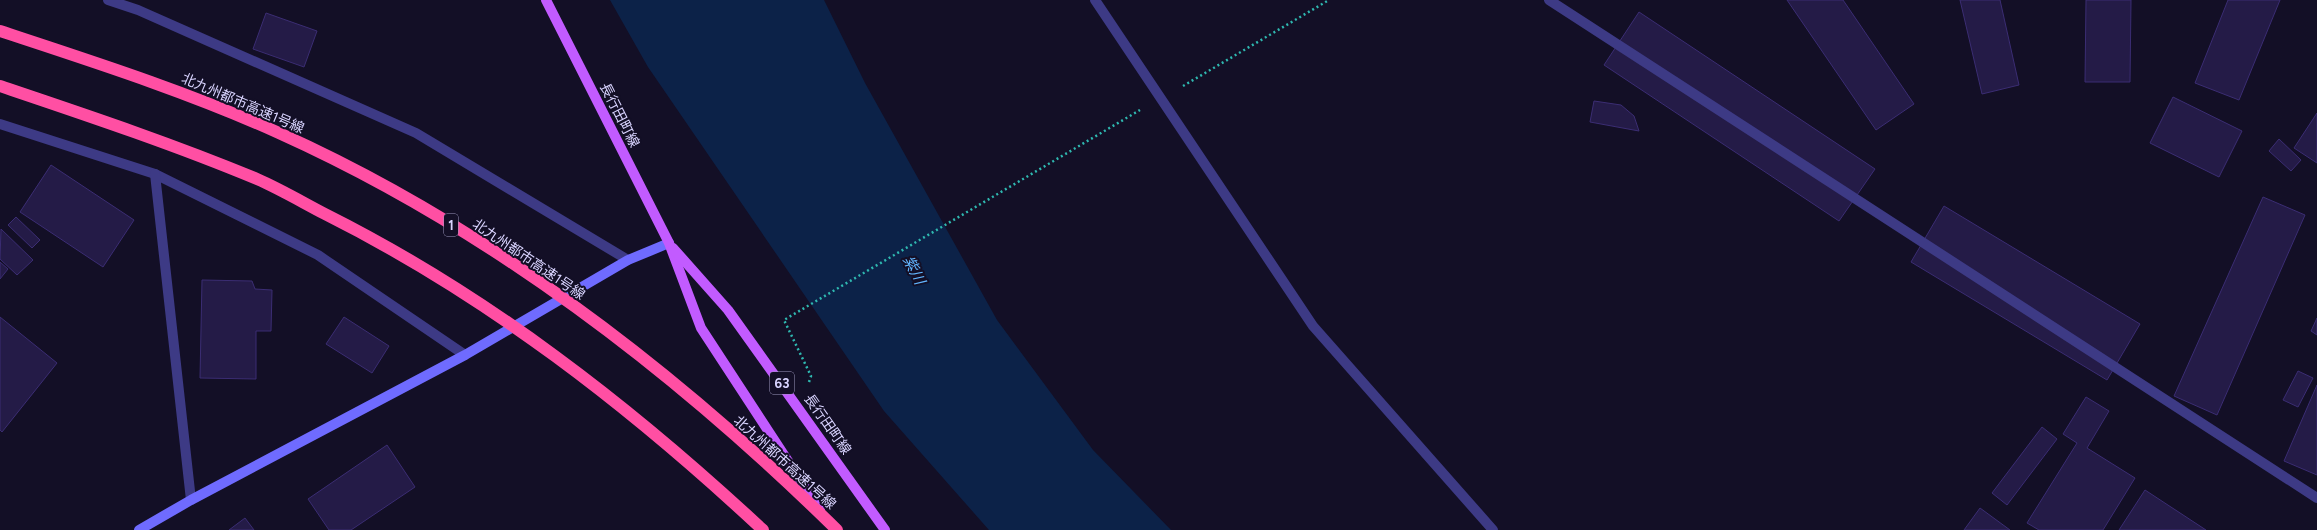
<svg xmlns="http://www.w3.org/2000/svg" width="2317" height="530" font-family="Figtree,'Noto Sans JP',sans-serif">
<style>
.water{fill:#0c2248}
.building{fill:#241b47;stroke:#3b2d73}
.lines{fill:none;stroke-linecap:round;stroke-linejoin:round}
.path{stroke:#2fb8b0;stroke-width:2.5;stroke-dasharray:2 3;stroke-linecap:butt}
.street{stroke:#3d3a85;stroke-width:10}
.secondary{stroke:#6f6bff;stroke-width:10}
.primary{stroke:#c25bff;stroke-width:10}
.highway-bridge{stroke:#ff4fa3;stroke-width:12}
.labels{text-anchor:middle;stroke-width:4;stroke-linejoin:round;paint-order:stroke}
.shield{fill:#130f26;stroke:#9e99be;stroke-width:1}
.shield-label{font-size:13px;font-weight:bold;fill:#d9d4ff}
.street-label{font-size:14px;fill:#d9d4ff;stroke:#130f26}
.water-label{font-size:15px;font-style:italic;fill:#62b6ff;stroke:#130f26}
</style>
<rect width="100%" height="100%" fill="#130f26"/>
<path class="water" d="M610,0H824L865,83L997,320L1093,450L1171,530H989L884,411L648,67Z"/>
<g class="building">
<path d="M1787,0H1843L1914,104L1876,130Z"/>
<path d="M1960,0H2000L2019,85L1982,94Z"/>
<path d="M2086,0H2131L2130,82H2085Z"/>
<path d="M2228,0H2280L2239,100L2195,83Z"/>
<path d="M1639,12L1875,169L1839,221L1604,65Z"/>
<path d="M266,13L317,31L304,67L253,49Z"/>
<path d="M2173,97L2242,131L2219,177L2150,143Z"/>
<path d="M1594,101L1621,105L1634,116L1639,131L1590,122Z"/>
<path d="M2317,113V163L2294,148Z"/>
<path d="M2279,139L2301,160L2291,171L2269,151Z"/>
<path d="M51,165L134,220L103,267L20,212Z"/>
<path d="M2263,197L2305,215L2217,415L2174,396Z"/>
<path d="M1944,206L2140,324L2107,380L1911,262Z"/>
<path d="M16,217L40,240L32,248L8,225Z"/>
<path d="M1,229L33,260L17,275L0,259Z"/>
<path d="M0,262L8,269L0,279Z"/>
<path d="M202,280L252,281L255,289L272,290L271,331H256V379L200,378Z"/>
<path d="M0,317L57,363L2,432L0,430Z"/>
<path d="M344,317L389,346L372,373L326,344Z"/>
<path d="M2317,318V335L2311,331Z"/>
<path d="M2298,371L2313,378L2298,407L2283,400Z"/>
<path d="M2317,385V475L2284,461Z"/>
<path d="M2086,397L2109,411L2087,448L2135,478L2103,530H2039L2027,523L2077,443L2063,434Z"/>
<path d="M2042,427L2057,439L2007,505L1992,493Z"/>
<path d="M387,445L415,487L351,530H329L308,499Z"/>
<path d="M2145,490L2206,530H2119Z"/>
<path d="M1980,508L2010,530H1964Z"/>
<path d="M245,518L254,530H229Z"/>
</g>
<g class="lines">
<g class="path">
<path d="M1183,86L1329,0"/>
<path d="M809,382L811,376L784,320L1140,110"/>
</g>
<g class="street">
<path d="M108,0L138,10L416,133L628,260"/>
<path d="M1095,0L1313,326L1493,530"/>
<path d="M1549,0L2317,498"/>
<path d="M0,124L155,174L318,255L465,355"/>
<path d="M155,174L191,500"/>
</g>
<path class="secondary" d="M139,530L191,500L465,355L628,260L669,243"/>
<g class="primary">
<path d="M546,0L669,243L701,328L820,510"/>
<path d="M673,248L728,310L885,530"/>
</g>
<g class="highway-bridge">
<path d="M0,31C94,62 188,92 279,133C488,227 674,370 837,530"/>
<path d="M0,86C86,115 173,144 257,179C280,189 302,202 325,214C487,295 631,407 763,530"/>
</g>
</g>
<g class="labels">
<g class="shield">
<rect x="444" y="214" width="14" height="22" rx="3"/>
<rect x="770" y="372" width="24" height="22" rx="3"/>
</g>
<g class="shield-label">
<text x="451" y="230">1</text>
<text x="782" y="388">63</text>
</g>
<g class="street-label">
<text transform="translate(243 103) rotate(23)" y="5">北九州都市高速1号線</text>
<text transform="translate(620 115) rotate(63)" y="5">長行田町線</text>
<text transform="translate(529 259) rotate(34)" y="5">北九州都市高速1号線</text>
<text transform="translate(828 424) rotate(55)" y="5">長行田町線</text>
<text transform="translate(785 462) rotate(42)" y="5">北九州都市高速1号線</text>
</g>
<g class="water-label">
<text transform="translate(914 270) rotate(63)" y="5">紫川</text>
</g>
</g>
</svg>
